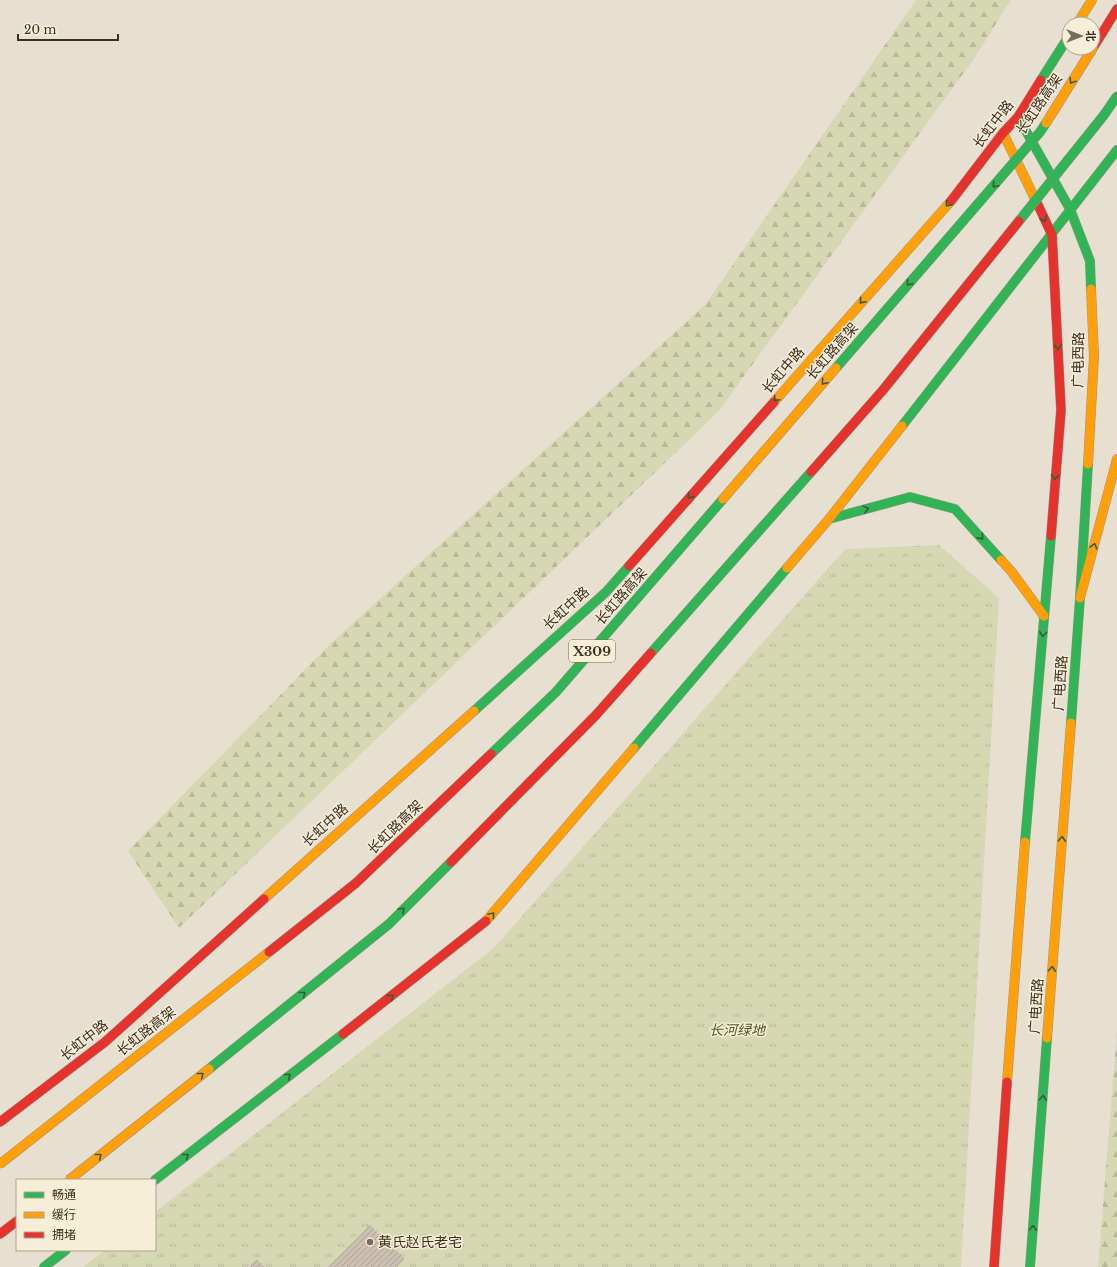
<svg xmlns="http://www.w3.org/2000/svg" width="1117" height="1267" font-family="'Libre Baskerville','Noto Sans SC',serif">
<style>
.forest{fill:url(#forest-firs)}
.park{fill:url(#park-tufts)}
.building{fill:url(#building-hatch)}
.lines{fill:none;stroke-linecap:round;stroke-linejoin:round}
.fast-casing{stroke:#9c958a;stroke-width:10}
.slow-casing{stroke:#9c958a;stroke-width:10}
.jam-casing{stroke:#9c958a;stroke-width:10}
.fast{stroke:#30b455;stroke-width:9}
.slow{stroke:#ff9f0a;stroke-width:9}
.jam{stroke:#e5322d;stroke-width:9}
.fast-bridge-casing{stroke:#928b80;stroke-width:10;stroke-linecap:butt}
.slow-bridge-casing{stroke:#928b80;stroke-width:10;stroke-linecap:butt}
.jam-bridge-casing{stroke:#928b80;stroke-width:10;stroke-linecap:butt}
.fast-bridge{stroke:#30b455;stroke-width:9}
.slow-bridge{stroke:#ff9f0a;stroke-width:9}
.jam-bridge{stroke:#e5322d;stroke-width:9}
.oneway{stroke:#385d33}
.poi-dot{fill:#786c5e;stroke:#f7eed8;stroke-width:1.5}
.labels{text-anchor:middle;stroke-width:3;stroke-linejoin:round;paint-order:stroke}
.shield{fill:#f7eed8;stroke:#756857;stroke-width:1}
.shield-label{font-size:13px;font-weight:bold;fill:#3d2e20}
.street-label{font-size:14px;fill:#3d2e20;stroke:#f7eed8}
.park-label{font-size:14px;font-style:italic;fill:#4d5a26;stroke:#f7eed8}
.poi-label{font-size:14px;fill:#3d2e20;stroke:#f7eed8;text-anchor:start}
</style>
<defs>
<pattern id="forest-firs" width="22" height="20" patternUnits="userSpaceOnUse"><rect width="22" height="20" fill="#d6d7b3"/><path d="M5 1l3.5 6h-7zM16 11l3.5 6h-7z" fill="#b9b99a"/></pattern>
<pattern id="park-tufts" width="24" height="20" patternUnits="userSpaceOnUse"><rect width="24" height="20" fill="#d6d7b3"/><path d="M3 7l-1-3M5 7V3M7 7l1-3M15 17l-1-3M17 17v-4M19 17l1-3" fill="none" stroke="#b9b99a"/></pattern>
<pattern id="building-hatch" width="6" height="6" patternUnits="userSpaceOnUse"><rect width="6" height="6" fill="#cbbfb2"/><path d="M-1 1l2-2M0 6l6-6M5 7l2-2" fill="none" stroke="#afa499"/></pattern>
</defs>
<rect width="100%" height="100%" fill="#e7e0d1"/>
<g class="forest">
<path d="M916,0H1011L975,57L718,412L179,928L128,851L332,642L705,305Z"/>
<path d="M1117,1031V1267H1098Z"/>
</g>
<path class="park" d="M939,545L999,598L961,1267H83L105,1250H155V1212L495,947L845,549Z"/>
<g class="building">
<path d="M370,1225L405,1259L397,1267H328Z"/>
<path d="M256,1259L265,1267H249Z"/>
</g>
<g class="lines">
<g class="fast-casing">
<g id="fast">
<path d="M1041,80L1069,36"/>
<path d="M1018,117L1070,209L1090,261L1091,289"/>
<path d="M902,426L1117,150"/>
<path d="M829,519L910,497L955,509L1001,560"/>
<path d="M474,711L606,592L629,566"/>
<path d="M1071,723L1080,598L1088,464"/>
<path d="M634,748L787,568"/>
<path d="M1025,842L1051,536"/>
<path d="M155,1180L343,1034"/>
<path d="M44,1267L66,1250"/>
<path d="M1030,1267L1047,1038"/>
</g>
</g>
<g class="slow-casing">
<g id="slow">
<path d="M1077,24L1092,0"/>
<path d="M1003,133L1038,205"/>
<path d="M774,402L951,201"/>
<path d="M1088,464L1094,356L1091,289"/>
<path d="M1001,560L1011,571L1044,616"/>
<path d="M787,568L829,519L902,426"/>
<path d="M1080,598L1117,459"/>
<path d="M264,899L474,711"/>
<path d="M486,921L634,748"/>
<path d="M1047,1038L1071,723"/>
<path d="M1007,1082L1025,842"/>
</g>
</g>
<g class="jam-casing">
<g id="jam">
<path d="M1093,48L1117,9"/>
<path d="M951,201L1003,133L1018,117L1041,80"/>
<path d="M1038,205L1052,235L1061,410L1051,536"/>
<path d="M629,566L774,402"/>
<path d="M343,1034L486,921"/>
<path d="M0,1122L105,1042L264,899"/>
<path d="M0,1234L17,1221"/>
<path d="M994,1267L1007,1082"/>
</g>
</g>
<use href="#fast" class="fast"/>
<use href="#slow" class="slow"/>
<use href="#jam" class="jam"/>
<g class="fast-bridge-casing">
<g id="fast-bridge">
<path d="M1019,221L1104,115L1117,96"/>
<path d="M836,368L1040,132L1046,123"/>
<path d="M651,653L811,472"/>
<path d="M491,754L556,692L723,499"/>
<path d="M209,1069L389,924L451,862"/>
</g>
</g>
<g class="slow-bridge-casing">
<g id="slow-bridge">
<path d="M1046,123L1093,48"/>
<path d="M723,499L836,368"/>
<path d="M0,1164L269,952"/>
<path d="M69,1180L209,1069"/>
</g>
</g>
<g class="jam-bridge-casing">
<g id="jam-bridge">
<path d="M811,472L883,390L1019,221"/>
<path d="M451,862L596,715L651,653"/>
<path d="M269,952L356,883L491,754"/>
</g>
</g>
<use href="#fast-bridge" class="fast-bridge"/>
<use href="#slow-bridge" class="slow-bridge"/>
<use href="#jam-bridge" class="jam-bridge"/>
</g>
<defs><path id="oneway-chevron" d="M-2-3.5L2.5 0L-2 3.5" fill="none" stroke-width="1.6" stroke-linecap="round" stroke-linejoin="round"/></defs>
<g class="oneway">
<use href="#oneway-chevron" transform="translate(1072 81) rotate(122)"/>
<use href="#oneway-chevron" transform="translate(995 185) rotate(131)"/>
<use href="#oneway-chevron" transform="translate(948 204) rotate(131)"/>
<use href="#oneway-chevron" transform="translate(1044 219) rotate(64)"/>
<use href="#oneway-chevron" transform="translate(909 283) rotate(131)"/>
<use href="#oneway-chevron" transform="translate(862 301) rotate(131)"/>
<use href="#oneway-chevron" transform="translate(1058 347) rotate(87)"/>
<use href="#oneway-chevron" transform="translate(824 382) rotate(131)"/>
<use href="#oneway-chevron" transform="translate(776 399) rotate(131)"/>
<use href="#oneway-chevron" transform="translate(1055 477) rotate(95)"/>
<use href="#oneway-chevron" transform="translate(690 496) rotate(131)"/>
<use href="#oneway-chevron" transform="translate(866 509) rotate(-15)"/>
<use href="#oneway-chevron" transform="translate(981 537) rotate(48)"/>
<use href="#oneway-chevron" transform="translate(1094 546) rotate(-75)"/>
<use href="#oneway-chevron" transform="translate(1043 634) rotate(95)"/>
<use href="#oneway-chevron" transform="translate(1062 839) rotate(-86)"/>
<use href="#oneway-chevron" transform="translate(402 910) rotate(-45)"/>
<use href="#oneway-chevron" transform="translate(492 915) rotate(-50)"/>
<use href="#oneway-chevron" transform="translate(1052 969) rotate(-86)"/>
<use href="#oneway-chevron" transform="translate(303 994) rotate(-39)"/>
<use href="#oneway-chevron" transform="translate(391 997) rotate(-38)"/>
<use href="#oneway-chevron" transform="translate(201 1075) rotate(-38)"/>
<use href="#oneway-chevron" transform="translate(288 1076) rotate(-38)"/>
<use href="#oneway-chevron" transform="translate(1043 1098) rotate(-86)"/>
<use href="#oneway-chevron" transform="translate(99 1156) rotate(-38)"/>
<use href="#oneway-chevron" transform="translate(186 1156) rotate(-38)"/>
<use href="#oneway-chevron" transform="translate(1033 1228) rotate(-86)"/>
</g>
<circle class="poi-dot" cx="370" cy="1242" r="4"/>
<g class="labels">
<rect class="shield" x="569" y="640" width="46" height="22" rx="3"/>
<g class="shield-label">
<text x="592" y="656">X309</text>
</g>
<g class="street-label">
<text transform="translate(1039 104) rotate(-56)" y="5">长虹路高架</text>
<text transform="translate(993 124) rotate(-52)" y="5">长虹中路</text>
<text transform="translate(832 351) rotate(-49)" y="5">长虹路高架</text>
<text transform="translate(1078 360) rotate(-89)" y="5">广电西路</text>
<text transform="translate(783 370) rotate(-49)" y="5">长虹中路</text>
<text transform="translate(621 596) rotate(-49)" y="5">长虹路高架</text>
<text transform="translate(566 608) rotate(-42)" y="5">长虹中路</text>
<text transform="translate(1060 683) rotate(-86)" y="5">广电西路</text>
<text transform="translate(325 825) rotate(-42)" y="5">长虹中路</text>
<text transform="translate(395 827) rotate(-44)" y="5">长虹路高架</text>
<text transform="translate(1036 1006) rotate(-86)" y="5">广电西路</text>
<text transform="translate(146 1031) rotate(-38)" y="5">长虹路高架</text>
<text transform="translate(84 1040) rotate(-38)" y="5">长虹中路</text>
</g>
<g class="park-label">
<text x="737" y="1035">长河绿地</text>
</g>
<g class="poi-label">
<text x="378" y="1247">黄氏赵氏老宅</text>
</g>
</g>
<rect x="16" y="1179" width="140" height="72" fill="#f7eed8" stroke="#ada18e"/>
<rect x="24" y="1192" width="20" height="6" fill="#30b455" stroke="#ada18e"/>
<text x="52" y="1199" font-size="12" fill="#3d2e20">畅通</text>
<rect x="24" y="1212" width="20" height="6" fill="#ff9f0a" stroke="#ada18e"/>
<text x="52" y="1219" font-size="12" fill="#3d2e20">缓行</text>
<rect x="24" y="1232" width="20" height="6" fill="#e5322d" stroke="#ada18e"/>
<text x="52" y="1239" font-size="12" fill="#3d2e20">拥堵</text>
<g transform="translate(1081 36) rotate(90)"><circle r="19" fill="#f7eed8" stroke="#ada18e"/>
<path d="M0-3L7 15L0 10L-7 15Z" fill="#786c5e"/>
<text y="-6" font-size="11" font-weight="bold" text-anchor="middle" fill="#3d2e20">北</text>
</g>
<path d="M18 34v6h100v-6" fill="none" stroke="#3d2e20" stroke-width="2"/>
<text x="24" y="34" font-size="12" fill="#3d2e20" stroke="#f7eed8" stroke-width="3" paint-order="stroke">20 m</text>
</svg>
